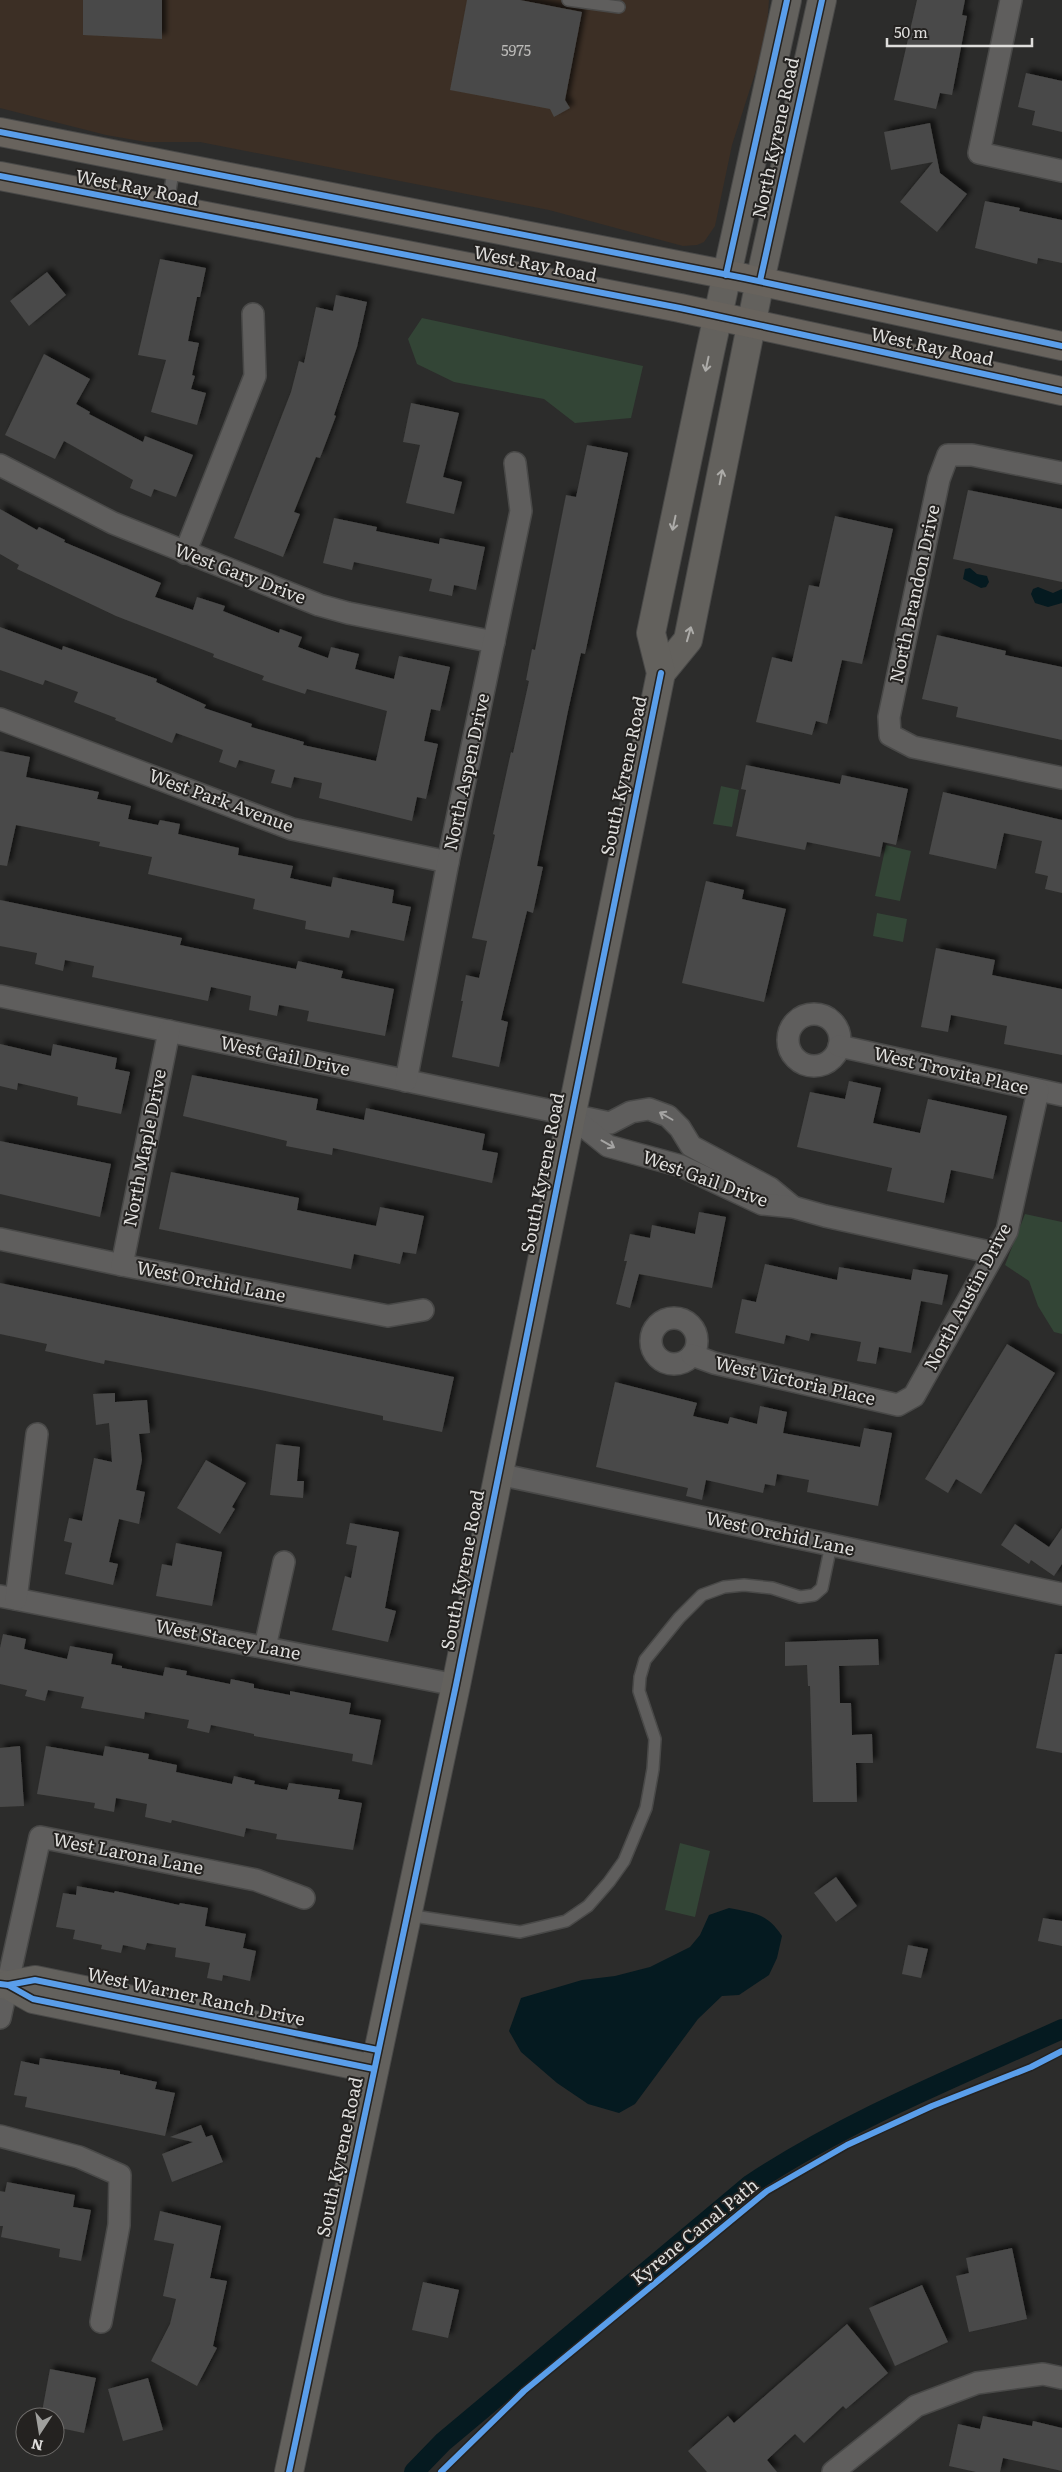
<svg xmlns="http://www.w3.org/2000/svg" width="1062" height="2472" font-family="Literata,serif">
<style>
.commercial{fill:#3c2f25}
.green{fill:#334536}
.water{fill:#051a20}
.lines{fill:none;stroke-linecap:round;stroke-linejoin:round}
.canal{stroke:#051a20;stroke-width:20}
.building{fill:#494948;filter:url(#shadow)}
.lane-casing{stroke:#494948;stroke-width:14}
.street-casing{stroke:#494948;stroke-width:24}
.secondary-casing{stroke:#494948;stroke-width:30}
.primary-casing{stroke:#494948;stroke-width:30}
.lane{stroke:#5f5e5d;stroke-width:11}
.street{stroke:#5f5e5d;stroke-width:21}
.secondary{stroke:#63615d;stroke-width:28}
.primary{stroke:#68635d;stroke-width:28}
.cycleway-casing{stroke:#242220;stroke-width:9}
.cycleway{stroke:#5a9eea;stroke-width:6}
.oneway{stroke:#adaca9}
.oneway2{stroke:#a5a4a3}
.labels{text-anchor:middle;stroke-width:4;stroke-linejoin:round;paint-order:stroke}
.number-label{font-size:15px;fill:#bab9b7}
.street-label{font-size:18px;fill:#dfdedc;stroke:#242220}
</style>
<defs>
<filter id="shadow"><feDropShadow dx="4.5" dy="-4.5" stdDeviation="2.5" flood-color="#0009"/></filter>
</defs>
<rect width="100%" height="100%" fill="#2c2c2b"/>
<path class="commercial" d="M0,0H769L766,39L732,145L715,226L704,242L697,245L683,246L549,210L200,142H146L106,135L0,108Z"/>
<g class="green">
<path d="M422,318L643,366L631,418L575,423L544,399L454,382L417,364L408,339Z"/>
<path d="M721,786L739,790L732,827L713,824Z"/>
<path d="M886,845L911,851L900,901L875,896Z"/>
<path d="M877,913L907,919L903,942L873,936Z"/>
<path d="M1025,1214L1062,1222V1334L1054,1332L1038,1306L1029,1281L1005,1265Z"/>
<path d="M680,1843L710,1851L695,1917L665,1910Z"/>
</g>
<g class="water">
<path d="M970,568L977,574L987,576L989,582L986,587L981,588L963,579L965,569Z"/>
<path d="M1038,587L1053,593L1062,589V603L1048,607L1035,603L1031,594L1033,589Z"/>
<path d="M729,1908C754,1913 767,1913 782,1936L777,1958L769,1975L739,1995L722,1996L698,2019L635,2104L619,2113L588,2104L557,2083L521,2052L509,2031L521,1998L582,1980L615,1976L650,1967L690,1947L700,1935L709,1915Z"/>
</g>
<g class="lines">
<path class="canal" d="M414,2472L443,2442L751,2184C848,2120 956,2077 1062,2029"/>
</g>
<g class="building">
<path d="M83,0H162V39L83,35Z"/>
<path d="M467,0H520L582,12L565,100L570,108L554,117L550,109L450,90Z"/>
<path d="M917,0H965L962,15L967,16L952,95L940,93L936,109L894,100Z"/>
<path d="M1026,73L1062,81V132L1032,125L1035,111L1018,107Z"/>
<path d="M930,123L940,173L967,194L937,232L900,202L933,162L891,170L884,132Z"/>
<path d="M985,201L1020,208L1019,211L1062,220V263L1038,258L1037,264L975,248Z"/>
<path d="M160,259L206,268L200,297H197L188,341L199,343L192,375L195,376L191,389L206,393L197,425L151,412L166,360L138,355Z"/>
<path d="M47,272L66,295L29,326L10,301Z"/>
<path d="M336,295L367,302L357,347L334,415L336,416L320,458L316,457L294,512L300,514L283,557L234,538L291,392L299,361L304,363L316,307L333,311Z"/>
<path d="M44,354L90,379L76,404L90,412L89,414L143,442L145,436L193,455L176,497L154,489L151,497L130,488L133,480L64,441L55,459L5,435Z"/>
<path d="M411,403L459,413L443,477L462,482L454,514L406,503L420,445L403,442Z"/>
<path d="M587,445L628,453L585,654L581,653L568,711L537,866L543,867L533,913L527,911L501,1020L508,1022L499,1067L452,1057L463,1001H461L466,975L479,978L487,941L472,938L495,835L493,834L511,752L513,753L529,681L526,680L532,649L535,650L566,495L576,497Z"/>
<path d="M968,490L1062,509V582L953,559Z"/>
<path d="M0,509L37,530L39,527L65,540L64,542L161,583L155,597L193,610L197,597L225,606L223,611L279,633L280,629L302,637L298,647L328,658L331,647L359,654L355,669L394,679L399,656L450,667L440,711L431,709L424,741L438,744L426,799L417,797L412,821L319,798L322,783L294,777L291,788L271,783L275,770L239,760L236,768L219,762L223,750L176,733L172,743L115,720L116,718L74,702L78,692L45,680L43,685L0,670V627L62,650L63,646L157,679L156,682L206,705L204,708L252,724L251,727L304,742L303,745L376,761L387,711L307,689L305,694L262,680L264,676L213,657L214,654L116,616L17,569L19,565L0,554Z"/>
<path d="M835,516L893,529L862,664L842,660L827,724L816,721L812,735L756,722L772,657L792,662L809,585L819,587Z"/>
<path d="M334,518L377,527L376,531L439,544L440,538L485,547L476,590L454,585L452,596L429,591L432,579L354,562L352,570L323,563Z"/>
<path d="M937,635L1006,651L1005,655L1062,667V740L956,717L958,707L922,699Z"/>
<path d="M0,751L30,757L26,777L99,792L97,799L131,806L128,819L158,825L160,820L180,824L178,834L239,848L238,855L293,866L290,878L331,887L333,877L394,890L392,903L411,907L404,941L351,930L349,938L305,929L306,921L253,909L255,899L148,874L152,857L99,846L100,842L16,825L7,866L0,865Z"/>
<path d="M746,765L840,784L842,775L908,789L896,845L883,842L880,857L807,842L805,850L736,836L746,790L741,789Z"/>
<path d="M943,792L1062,820V893L1045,889L1048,876L1035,873L1042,841L1004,833L996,869L929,854Z"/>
<path d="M706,881L744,890L742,899L786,909L764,1002L682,983Z"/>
<path d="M0,900L182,938L180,945L296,969L298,961L343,971L341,978L394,989L385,1036L307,1021L309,1011L279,1005L277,1016L249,1010L251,996L211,987L208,1001L92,977L94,966L65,960L63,971L35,964L37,953L0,946Z"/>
<path d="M936,948L995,960L992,975L1062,989V1055L1004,1044L1007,1026L951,1015L948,1032L921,1027Z"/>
<path d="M0,1044L51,1056L53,1044L117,1058L115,1069L130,1072L121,1114L77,1105L78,1097L18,1083L17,1090L0,1086Z"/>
<path d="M192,1075L318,1099L316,1110L364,1120L366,1108L485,1134L482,1150L498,1153L492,1183L333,1148L332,1155L286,1146L287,1141L183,1116Z"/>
<path d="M849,1081L881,1088L873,1123L920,1133L928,1099L1007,1116L993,1179L951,1170L944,1203L887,1191L892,1168L797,1147L810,1092L845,1099Z"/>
<path d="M0,1141L111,1164L100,1217L0,1194Z"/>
<path d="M171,1172L299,1198L297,1210L376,1226L380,1207L424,1216L416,1254L403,1252L400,1264L354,1254L351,1269L159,1229Z"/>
<path d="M699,1212L726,1217L712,1288L639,1274L630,1308L616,1304L627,1261H624L630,1234L650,1238L652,1225L695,1234Z"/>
<path d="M765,1264L837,1280L839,1267L911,1280L913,1269L948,1275L942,1305L921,1301L911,1353L879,1347L876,1364L857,1361L861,1342L811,1333L809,1341L786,1335L784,1344L735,1333L742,1299L756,1302Z"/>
<path d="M0,1283L454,1377L442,1432L383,1420V1416L256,1389L105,1360L104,1364L45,1351L47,1344L0,1334Z"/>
<path d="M1007,1344L1055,1373L981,1494L956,1479L948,1493L925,1479Z"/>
<path d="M615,1382L697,1403L693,1416L728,1424L730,1417L757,1424L760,1406L787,1412L783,1433L860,1447L864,1428L892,1433L878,1506L807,1492L809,1480L777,1474L775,1486L765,1484L763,1493L706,1480L702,1500L686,1496L688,1488L596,1467Z"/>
<path d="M115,1393V1402L147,1400L150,1433L139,1434L142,1460L136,1490L145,1492L139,1524L119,1519L109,1562L118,1564L113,1585L65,1574L72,1543L64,1541L69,1518L82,1521L94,1458L112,1462L109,1423L96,1425L93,1394Z"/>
<path d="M276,1444L300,1447L297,1481H304L303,1498L270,1495Z"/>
<path d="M206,1460L246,1483L232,1507L235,1509L220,1534L177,1508Z"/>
<path d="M350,1523L399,1532L385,1608L396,1611L388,1642L332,1630L345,1576L351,1578L357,1546L346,1544Z"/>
<path d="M1015,1524L1049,1547L1062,1528V1564L1054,1576L1031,1560L1029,1564L1001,1545Z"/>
<path d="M176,1543L222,1552L212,1606L156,1596L162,1564L172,1566Z"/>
<path d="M3,1634L26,1639L24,1649L67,1659L70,1646L113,1654L111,1664L122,1666V1668L163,1676L165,1667L187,1671L186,1675L230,1684L231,1679L254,1684V1688L290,1695V1691L351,1703L349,1714L381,1720L372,1765L352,1761L353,1754L254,1736V1734L211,1725L209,1733L187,1728L189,1720L145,1712L144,1719L81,1708L84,1697L48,1690L45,1701L25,1696L27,1690L0,1684V1648Z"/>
<path d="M878,1639L879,1665L839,1666L840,1703H851L852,1735L872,1734L873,1763H856L857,1802H813L810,1686H808L807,1665L785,1666V1642Z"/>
<path d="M1055,1654H1062V1753L1036,1748Z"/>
<path d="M20,1746L24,1806L0,1807V1748Z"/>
<path d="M46,1746L103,1756L105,1746L149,1754L148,1759L177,1765L176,1772L232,1784L234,1776L255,1781L254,1784L287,1790L289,1783L340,1790L338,1799L362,1803L353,1850L276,1839L277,1834L246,1828L244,1837L172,1820L171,1823L145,1817L147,1804L116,1798L114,1812L94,1808L95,1803L37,1794Z"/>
<path d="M836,1877L857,1906L836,1922L814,1893Z"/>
<path d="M77,1886L114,1893L115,1891L179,1905L180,1903L208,1908L205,1926L246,1934L243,1948L256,1951L250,1981L223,1975L222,1981L207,1978L210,1963L175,1957L176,1948L147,1943L145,1950L123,1945L121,1953L101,1949L102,1945L73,1939L75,1930L56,1927L63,1893L76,1895Z"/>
<path d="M1043,1918L1062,1921V1946L1038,1941Z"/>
<path d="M908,1945L928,1949L921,1978L902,1974Z"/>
<path d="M40,2058L120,2071V2074L157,2082L155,2089L175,2093L165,2136L25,2107L27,2097L14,2095L21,2061L39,2065Z"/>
<path d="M201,2125L206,2137L212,2135L223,2162L172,2182L162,2154L193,2142L170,2137Z"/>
<path d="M7,2182L75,2195L73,2207L91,2210L81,2261L59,2257L60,2249L1,2237L3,2226H0V2191L5,2192Z"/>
<path d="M160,2211L221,2226L210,2278L227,2281L213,2346L217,2348L197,2386L151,2361L170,2324L176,2299L163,2296L174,2244L154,2240Z"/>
<path d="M1012,2248L1027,2319L969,2332L956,2276L969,2273L966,2258Z"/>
<path d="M423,2282L459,2290L448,2338L412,2330Z"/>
<path d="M922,2285L948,2342L895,2366L869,2308Z"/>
<path d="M847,2324L888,2373L846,2409L843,2406L804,2443L795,2434L767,2460L777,2472H707L688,2451L728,2416L734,2423Z"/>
<path d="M50,2369L96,2378L84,2433L55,2427V2417H41Z"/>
<path d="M148,2378L163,2430L123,2441L108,2389Z"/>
<path d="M983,2416L1032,2426L1033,2421L1062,2428V2471L1003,2458L1000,2472H976L949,2466L958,2424L980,2429Z"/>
</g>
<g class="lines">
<g class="lane-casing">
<g id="lane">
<path d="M568,0L619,7"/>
<path d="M167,209L174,166"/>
<path d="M407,1915L520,1932L566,1921L588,1906L609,1882L624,1861L646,1808L653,1769L655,1739L639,1691L640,1677L645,1660L679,1618L702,1595L724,1587L744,1585L772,1588L800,1597L814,1595L822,1588L831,1545"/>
</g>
</g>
<g class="street-casing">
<g id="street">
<path d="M1011,0L979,153L1062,171"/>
<path d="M0,465L113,523L319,605L348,613L494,642"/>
<path d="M1062,473L972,455H948L939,479L889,717L890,735L913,747L1062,778"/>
<path d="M185,553L255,376L253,314"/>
<path d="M0,719L292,829L448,862"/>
<path d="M0,996L610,1123L631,1112L649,1109L668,1116L680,1128L691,1146L770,1188L793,1207"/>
<circle cx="814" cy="1040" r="26"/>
<path d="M839,1046L1062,1095"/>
<path d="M406,1081L448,862L521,511L515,463"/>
<path d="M572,1117L608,1146L681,1166L762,1204L793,1207L825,1216L994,1253"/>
<path d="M0,1239L122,1265L388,1316L423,1310"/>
<path d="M122,1265L169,1031"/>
<circle cx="674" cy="1341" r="23"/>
<path d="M692,1355L714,1363L898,1405L914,1396L1007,1231L1038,1091"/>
<path d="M498,1474L1062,1594"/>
<path d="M0,1596L456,1685"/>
<path d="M16,1599L37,1434"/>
<path d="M265,1647L284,1562"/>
<path d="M0,2018L40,1837L256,1880L304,1898"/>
<path d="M0,2136L79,2157L120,2175L119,2225L101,2322"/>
<path d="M833,2472L916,2406L977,2383L1043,2374L1062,2378"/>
</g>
</g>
<g class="secondary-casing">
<g id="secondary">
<path d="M661,673L688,640L760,281L822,0"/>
<path d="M0,1984L8,1985L33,1999L374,2069"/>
<path d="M8,1985L35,1980L283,2031"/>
<path d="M289,2472L456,1685L661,673L651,633L710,352L787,0"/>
</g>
</g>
<g class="primary-casing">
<g id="primary">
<path d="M0,132L744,278L1062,346"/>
<path d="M0,176L680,308L1062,391"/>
</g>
</g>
<use href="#lane" class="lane"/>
<use href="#street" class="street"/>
<use href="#secondary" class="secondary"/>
<use href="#primary" class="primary"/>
<g class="cycleway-casing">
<g id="cycleway">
<path d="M0,132L744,278L1062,346"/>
<path d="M0,176L680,308L1062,391"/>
<path d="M726,275L787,0"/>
<path d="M760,281L822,0"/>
<path d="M0,1984L8,1985L33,1999L374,2069"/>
<path d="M8,1985L35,1980L378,2050"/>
<path d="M289,2472L456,1685L661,673"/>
<path d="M441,2472L524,2391L767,2191L847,2145L932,2106L1031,2067L1062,2051"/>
</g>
</g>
<use href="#cycleway" class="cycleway"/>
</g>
<defs><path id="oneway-shaft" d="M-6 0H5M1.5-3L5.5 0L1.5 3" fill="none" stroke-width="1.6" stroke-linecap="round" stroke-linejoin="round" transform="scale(1.25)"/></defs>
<g class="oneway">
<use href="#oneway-shaft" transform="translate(707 364) rotate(102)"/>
<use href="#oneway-shaft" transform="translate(721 477) rotate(-79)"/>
<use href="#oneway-shaft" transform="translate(674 523) rotate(102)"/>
<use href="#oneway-shaft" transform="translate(689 634) rotate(-74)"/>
</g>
<g class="oneway2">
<use href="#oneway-shaft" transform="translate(666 1116) rotate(-150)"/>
<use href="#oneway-shaft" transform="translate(608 1144) rotate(29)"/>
</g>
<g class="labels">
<g class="number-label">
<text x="516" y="56">5975</text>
</g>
<g class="street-label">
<text transform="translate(776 138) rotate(-78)" y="6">North Kyrene Road</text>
<text transform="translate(137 188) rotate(11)" y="6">West Ray Road</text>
<text transform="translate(535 264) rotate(11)" y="6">West Ray Road</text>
<text transform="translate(932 347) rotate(12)" y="6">West Ray Road</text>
<text transform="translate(240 574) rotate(21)" y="6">West Gary Drive</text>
<text transform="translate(915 594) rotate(-78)" y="6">North Brandon Drive</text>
<text transform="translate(467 772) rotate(-78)" y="6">North Aspen Drive</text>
<text transform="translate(624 776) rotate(-78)" y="6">South Kyrene Road</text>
<text transform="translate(221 801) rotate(20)" y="6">West Park Avenue</text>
<text transform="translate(285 1056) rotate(12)" y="6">West Gail Drive</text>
<text transform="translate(951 1071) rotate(13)" y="6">West Trovita Place</text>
<text transform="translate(145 1148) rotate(-79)" y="6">North Maple Drive</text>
<text transform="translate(543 1173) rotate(-79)" y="6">South Kyrene Road</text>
<text transform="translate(705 1179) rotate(20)" y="6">West Gail Drive</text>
<text transform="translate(211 1282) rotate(11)" y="6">West Orchid Lane</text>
<text transform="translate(968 1297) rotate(-62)" y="6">North Austin Drive</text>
<text transform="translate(795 1381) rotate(13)" y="6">West Victoria Place</text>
<text transform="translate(780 1534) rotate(12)" y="6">West Orchid Lane</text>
<text transform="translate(463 1570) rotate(-79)" y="6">South Kyrene Road</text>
<text transform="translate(228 1640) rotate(11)" y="6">West Stacey Lane</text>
<text transform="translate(128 1854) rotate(11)" y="6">West Larona Lane</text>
<text transform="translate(196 1997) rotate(12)" y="6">West Warner Ranch Drive</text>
<text transform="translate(340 2157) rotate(-78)" y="6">South Kyrene Road</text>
<text transform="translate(695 2232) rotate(-39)" y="6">Kyrene Canal Path</text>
</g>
</g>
<g transform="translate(40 2432) rotate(192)"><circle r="24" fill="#242220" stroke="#6f6d6b"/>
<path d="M0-4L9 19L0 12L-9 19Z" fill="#a0a09e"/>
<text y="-8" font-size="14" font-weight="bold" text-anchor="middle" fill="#dfdedc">N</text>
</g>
<path d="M887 38v8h145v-8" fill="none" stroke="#dfdedc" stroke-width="2.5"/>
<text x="894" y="38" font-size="15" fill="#dfdedc" stroke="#242220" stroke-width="4" paint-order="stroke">50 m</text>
</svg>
